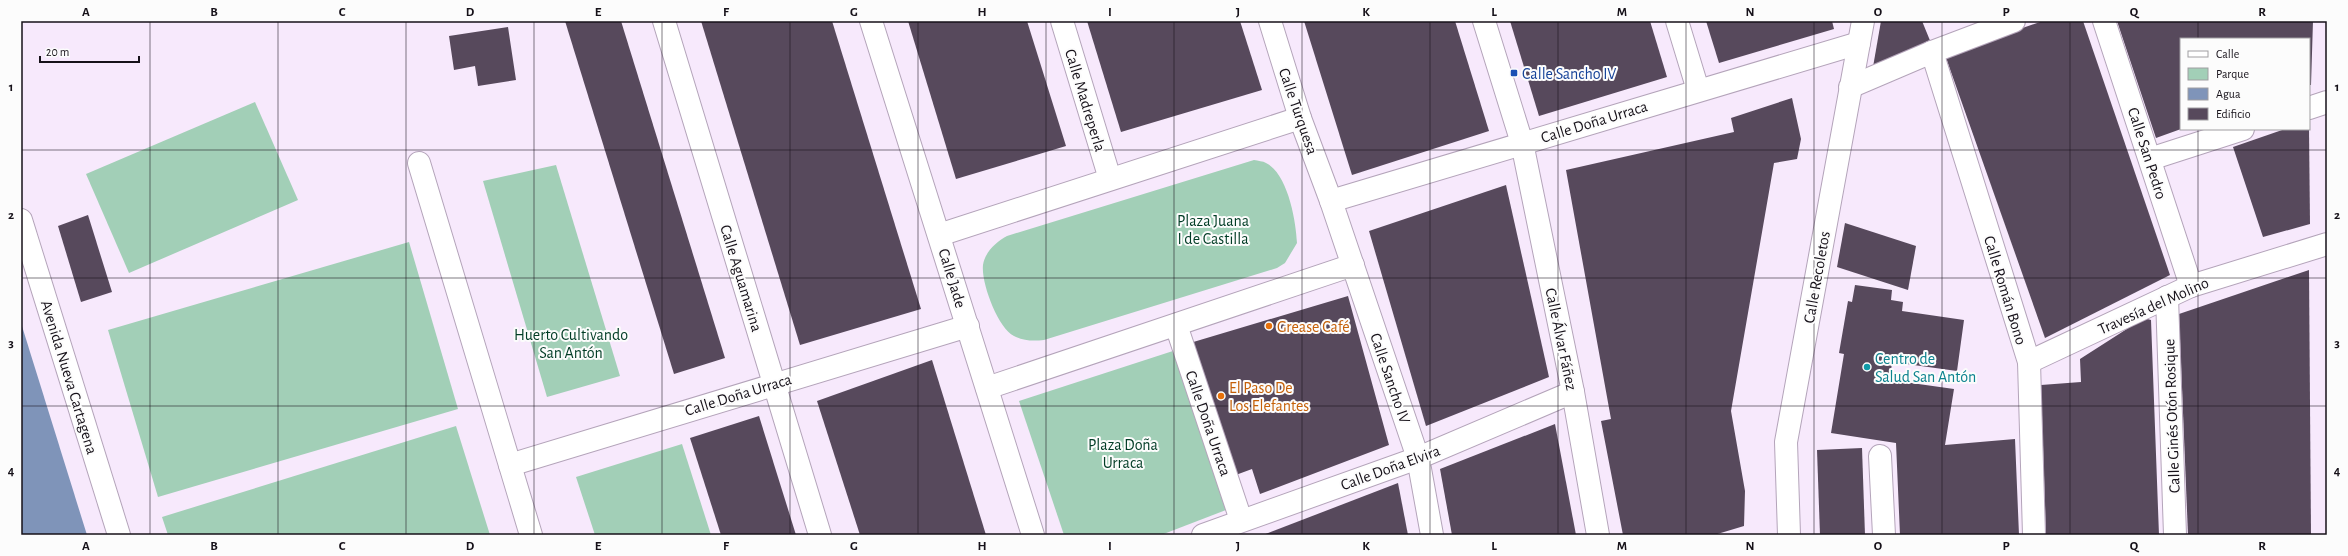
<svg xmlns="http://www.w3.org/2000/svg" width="2348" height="556" font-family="'Alegreya Sans',sans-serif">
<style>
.green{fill:#a2cfb7}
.water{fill:#7f94b9}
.building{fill:#57495c}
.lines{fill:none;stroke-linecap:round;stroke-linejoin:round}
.street-casing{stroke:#b4a4ba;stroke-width:24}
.secondary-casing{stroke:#b4a4ba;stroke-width:24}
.street{stroke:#fff;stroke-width:22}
.secondary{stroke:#fff;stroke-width:22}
.grid{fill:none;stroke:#161119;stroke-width:1;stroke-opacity:0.55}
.transit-dot{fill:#1a4fb4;stroke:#fcfcfc;stroke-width:1.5}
.food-dot{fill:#e8710a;stroke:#fcfcfc;stroke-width:1.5}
.culture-dot{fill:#0f9aa8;stroke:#fcfcfc;stroke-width:1.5}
.labels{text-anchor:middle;stroke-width:4;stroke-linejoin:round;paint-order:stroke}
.transit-label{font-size:16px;fill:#164399;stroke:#fcfcfc;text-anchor:start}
.street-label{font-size:16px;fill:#161119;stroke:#fcfcfc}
.park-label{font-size:16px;fill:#003c25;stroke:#fcfcfc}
.food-label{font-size:16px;fill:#c56008;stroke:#fcfcfc;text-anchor:start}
.culture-label{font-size:16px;fill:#0d838f;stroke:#fcfcfc;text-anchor:start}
.neatline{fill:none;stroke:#161119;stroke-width:1.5}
.grid-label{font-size:13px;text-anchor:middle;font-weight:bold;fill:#161119}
</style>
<rect width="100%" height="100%" fill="#f7e9fc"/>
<g class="green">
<path d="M255,102L298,200L129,273L86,174Z"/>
<path d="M1254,160C1258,161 1263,161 1266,163C1288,174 1296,221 1297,243L1285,263L1277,268L1044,340C1033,341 1024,341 1014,336C998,328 981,283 983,265C985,252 996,242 1007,236Z"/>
<path d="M556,165L620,376L547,397L483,181Z"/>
<path d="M409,242L458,409L158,497L108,330Z"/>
<path d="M1176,350L1226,510L1161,535H1064L1019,401Z"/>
<path d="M456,426L490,535H168L162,517Z"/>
<path d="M682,444L711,535H595L576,477Z"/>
</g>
<path class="water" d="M21,323L87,535H21Z"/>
<g class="building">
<path d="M565,21H621L725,358L674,374Z"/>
<path d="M701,21H832L921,309L800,345Z"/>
<path d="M908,21H1027L1066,146L956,179Z"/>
<path d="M1087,21H1240L1262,90L1121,132Z"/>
<path d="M1304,21H1455L1489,131L1352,175Z"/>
<path d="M1510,21H1650L1667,77L1539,116Z"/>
<path d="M1706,21H1832L1834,29L1719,63Z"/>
<path d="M1881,21H1922L1931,43L1873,67Z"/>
<path d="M2043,21H2083L2170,275L2045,338L1945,55Z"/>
<path d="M2117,21H2313L2311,85H2309V39H2181V129L2156,138Z"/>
<path d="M508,27L516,80L478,86L475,66L454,70L449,36Z"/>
<path d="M1792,98L1801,139L1797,159L1774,163L1731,411L1745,491L1744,526L1714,535H1623L1601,421L1611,419L1566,170L1734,132L1731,118Z"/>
<path d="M2285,129H2309L2310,224L2263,237L2233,147Z"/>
<path d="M1506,185L1549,377L1426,426L1369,231Z"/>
<path d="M88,215L112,292L81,302L58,226Z"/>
<path d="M1845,223L1916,246L1908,290L1837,267Z"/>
<path d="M2309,270L2311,535H2188L2179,314Z"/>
<path d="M1855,285L1892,290L1891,300L1903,302L1902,311L1964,320L1957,371L1892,362L1890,380L1954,389L1945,445L2015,439L2019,535H1900L1896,443L1831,433L1844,354L1839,353L1848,301L1852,302Z"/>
<path d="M1348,296L1389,445L1260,494L1252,469L1233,476L1190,343Z"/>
<path d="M2144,318L2151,320L2159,535H2046L2041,385L2081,382L2080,359Z"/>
<path d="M932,360L986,535H860L817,401Z"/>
<path d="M759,416L796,535H721L690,438Z"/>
<path d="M1555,424L1576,535H1452L1440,469Z"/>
<path d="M1862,448L1865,535H1820L1817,450Z"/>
<path d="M1398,483L1408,535H1263Z"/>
</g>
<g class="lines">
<g class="street-casing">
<g id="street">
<path d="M664,21L820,535"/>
<path d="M871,21L1033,535"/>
<path d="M1062,21L1110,179"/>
<path d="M1270,21L1300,118L1331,201L1418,458L1432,535"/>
<path d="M1484,21L1522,143L1573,392L1598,535"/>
<path d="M1677,21L1698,90"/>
<path d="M2104,21L2191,286"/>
<path d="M1932,52L2029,362L2034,535"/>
<path d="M1850,87L1932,52L2014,21"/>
<path d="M2309,108L2327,102"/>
<path d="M2150,159L2243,129"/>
<path d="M419,163L531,535"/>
<path d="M1331,201L1859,43"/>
<path d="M939,235L1300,118"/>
<path d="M2167,297L2175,535"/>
<path d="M1176,325L1241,520"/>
<path d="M2029,362L2191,286L2327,244"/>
<path d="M987,388L1353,265"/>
<path d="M1880,456L1884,535"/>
<path d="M510,465L968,326"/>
<path d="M1203,535L1418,458L1573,392"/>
</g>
</g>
<g class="secondary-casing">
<g id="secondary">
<path d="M21,220L119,535"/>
<path d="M1789,535L1786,442L1863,21"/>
</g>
</g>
<use href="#street" class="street"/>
<use href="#secondary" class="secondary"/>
</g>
<path class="grid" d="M150,21V535M278,21V535M406,21V535M534,21V535M662,21V535M790,21V535M918,21V535M1046,21V535M1174,21V535M1302,21V535M1430,21V535M1558,21V535M1686,21V535M1814,21V535M1942,21V535M2070,21V535M2198,21V39M2198,129V535M21,150H2327M21,278H2327M21,406H2327"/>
<rect class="transit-dot" x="1510" y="69" width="8" height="8" rx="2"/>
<g class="food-dot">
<circle cx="1269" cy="326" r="4"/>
<circle cx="1221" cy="396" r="4"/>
</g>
<circle class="culture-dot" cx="1867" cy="367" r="4"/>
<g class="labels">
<g class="transit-label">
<text x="1522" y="79">Calle Sancho IV</text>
</g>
<g class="street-label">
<text transform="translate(1086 100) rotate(73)" y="6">Calle Madreperla</text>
<text transform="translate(1299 111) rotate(71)" y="6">Calle Turquesa</text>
<text transform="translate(1594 121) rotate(-17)" y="6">Calle Doña Urraca</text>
<text transform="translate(2148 153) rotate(72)" y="6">Calle San Pedro</text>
<text transform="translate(1816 277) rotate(-80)" y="6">Calle Recoletos</text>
<text transform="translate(742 278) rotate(73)" y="6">Calle Aguamarina</text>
<text transform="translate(953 278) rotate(73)" y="6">Calle Jade</text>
<text transform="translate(2006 290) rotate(73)" y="6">Calle Román Bono</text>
<text transform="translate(2153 305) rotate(-24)" y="6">Travesía del Molino</text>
<text transform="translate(1562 339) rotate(78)" y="6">Calle Álvar Fáñez</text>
<text transform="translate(70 377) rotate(73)" y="6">Avenida Nueva Cartagena</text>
<text transform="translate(1391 378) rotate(71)" y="6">Calle Sancho IV</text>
<text transform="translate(738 394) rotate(-17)" y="6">Calle Doña Urraca</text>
<text transform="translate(2171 416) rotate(-92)" y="6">Calle Ginés Otón Rosique</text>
<text transform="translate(1209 423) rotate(71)" y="6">Calle Doña Urraca</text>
<text transform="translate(1390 467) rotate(-20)" y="6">Calle Doña Elvira</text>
</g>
<g class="park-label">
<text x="1213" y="226">Plaza Juana<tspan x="1213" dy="18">I de Castilla</tspan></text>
<text x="571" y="340">Huerto Cultivando<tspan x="571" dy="18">San Antón</tspan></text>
<text x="1123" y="450">Plaza Doña<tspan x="1123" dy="18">Urraca</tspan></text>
</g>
<g class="food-label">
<text x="1277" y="332">Grease Café</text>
<text x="1229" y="393">El Paso De<tspan x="1229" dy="18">Los Elefantes</tspan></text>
</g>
<g class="culture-label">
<text x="1875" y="364">Centro de<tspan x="1875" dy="18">Salud San Antón</tspan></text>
</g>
</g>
<rect width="2348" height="556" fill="none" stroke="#fcfcfc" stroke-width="44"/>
<rect x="2180" y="38" width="130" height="92" fill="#fcfcfc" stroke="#a09ea1"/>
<rect x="2188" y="51" width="20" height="6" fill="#ffffff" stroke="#a09ea1"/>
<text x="2216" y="58" font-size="12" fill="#161119">Calle</text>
<rect x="2188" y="68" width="20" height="12" fill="#a2cfb7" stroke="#a09ea1"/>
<text x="2216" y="78" font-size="12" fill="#161119">Parque</text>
<rect x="2188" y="88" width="20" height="12" fill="#7f94b9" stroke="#a09ea1"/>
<text x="2216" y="98" font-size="12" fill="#161119">Agua</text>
<rect x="2188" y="108" width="20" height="12" fill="#57495c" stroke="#a09ea1"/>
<text x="2216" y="118" font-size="12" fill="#161119">Edificio</text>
<path d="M40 56v6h99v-6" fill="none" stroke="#161119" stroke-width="2"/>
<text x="46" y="56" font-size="12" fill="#161119" stroke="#fcfcfc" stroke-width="3" paint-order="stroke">20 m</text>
<rect x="22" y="22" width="2304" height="512" class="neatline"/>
<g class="grid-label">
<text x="86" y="16">A</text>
<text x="214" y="16">B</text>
<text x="342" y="16">C</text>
<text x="470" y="16">D</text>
<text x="598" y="16">E</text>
<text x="726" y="16">F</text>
<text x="854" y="16">G</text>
<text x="982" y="16">H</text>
<text x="1110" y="16">I</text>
<text x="1238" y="16">J</text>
<text x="1366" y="16">K</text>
<text x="1494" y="16">L</text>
<text x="1622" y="16">M</text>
<text x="1750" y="16">N</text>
<text x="1878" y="16">O</text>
<text x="2006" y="16">P</text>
<text x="2134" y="16">Q</text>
<text x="2262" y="16">R</text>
<text x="11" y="91">1</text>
<text x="2337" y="91">1</text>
<text x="11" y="219">2</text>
<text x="2337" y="219">2</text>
<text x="11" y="347">3</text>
<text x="2337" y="347">3</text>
<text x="11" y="475">4</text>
<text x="2337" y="475">4</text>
<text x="86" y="550">A</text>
<text x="214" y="550">B</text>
<text x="342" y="550">C</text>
<text x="470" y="550">D</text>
<text x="598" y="550">E</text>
<text x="726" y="550">F</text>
<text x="854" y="550">G</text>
<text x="982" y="550">H</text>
<text x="1110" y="550">I</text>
<text x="1238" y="550">J</text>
<text x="1366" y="550">K</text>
<text x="1494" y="550">L</text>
<text x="1622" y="550">M</text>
<text x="1750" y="550">N</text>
<text x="1878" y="550">O</text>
<text x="2006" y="550">P</text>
<text x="2134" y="550">Q</text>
<text x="2262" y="550">R</text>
</g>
</svg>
